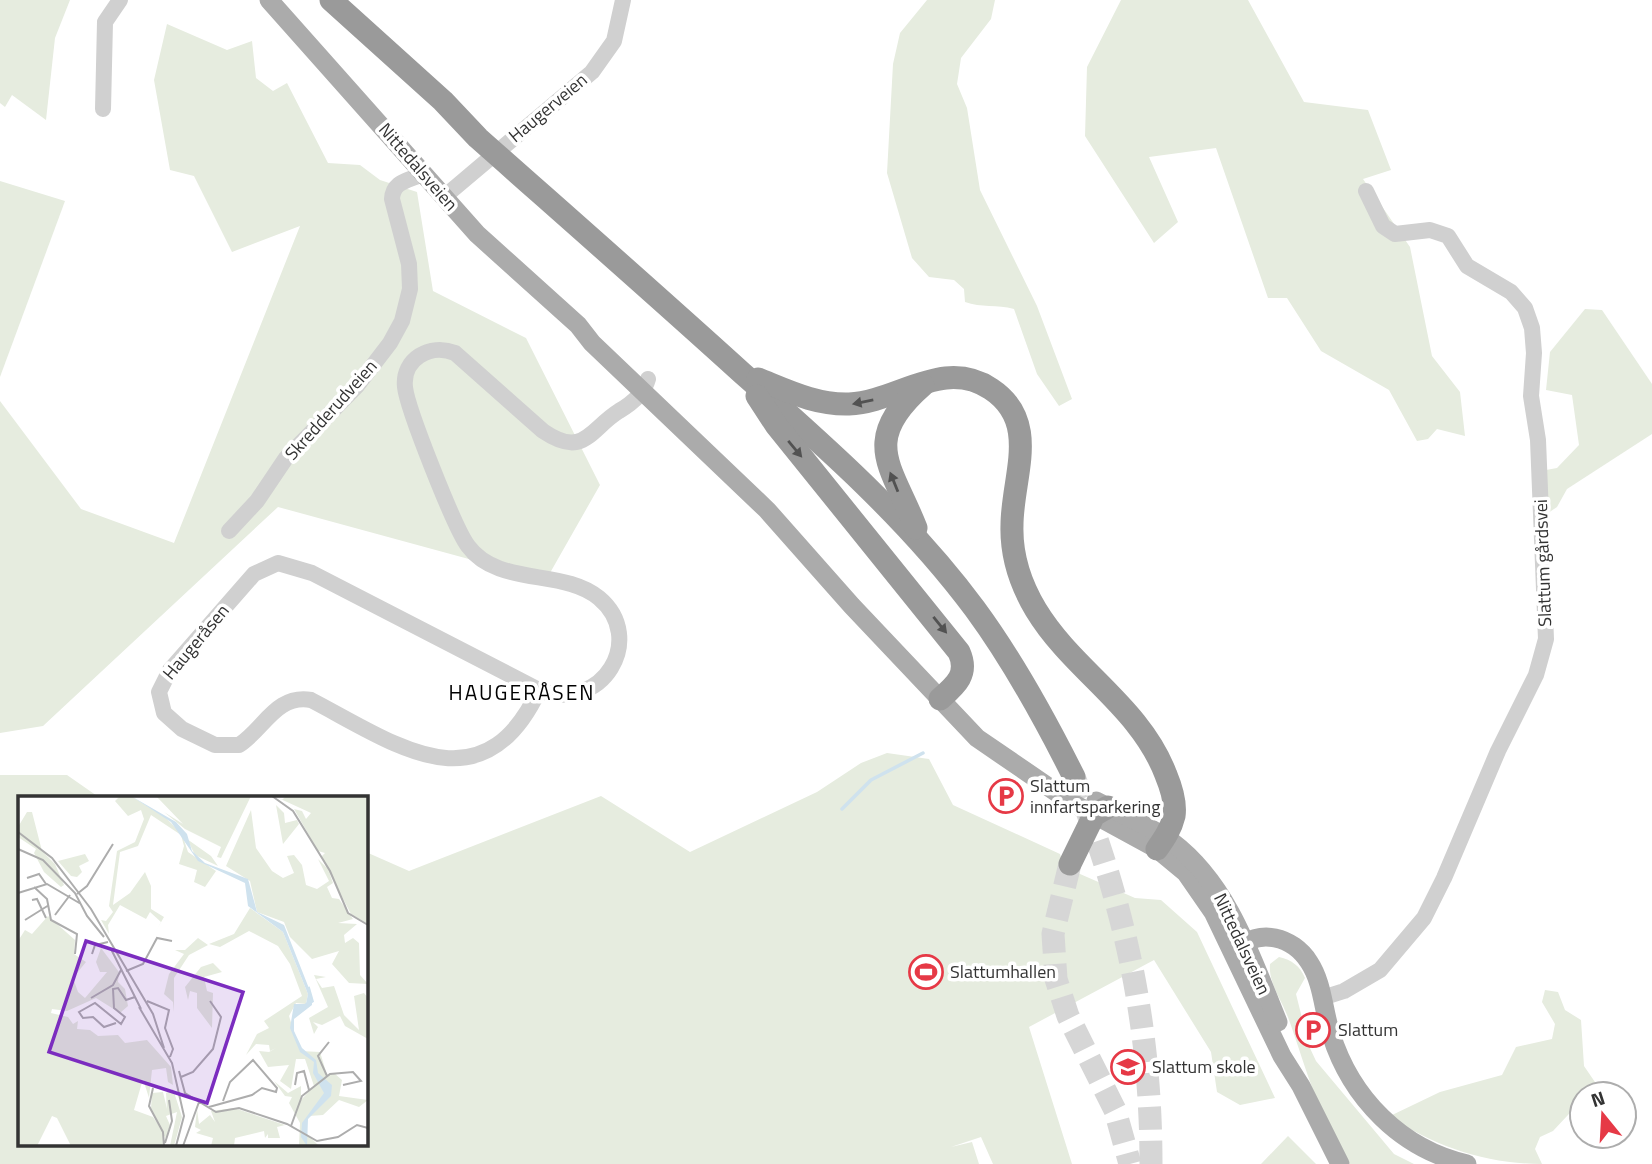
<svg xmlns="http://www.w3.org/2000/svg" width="1652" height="1164" font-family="'Titillium Web',sans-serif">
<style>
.green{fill:#e6ecdf}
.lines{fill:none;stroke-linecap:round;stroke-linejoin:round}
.stream{stroke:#cfe2ee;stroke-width:3.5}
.highway-tunnel{stroke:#d6d6d6;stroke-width:23;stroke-dasharray:23 11;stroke-linecap:butt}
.minor{stroke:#d0d0d0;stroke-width:16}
.major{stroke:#ababab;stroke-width:19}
.highway{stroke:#9a9a9a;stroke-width:23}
.oneway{fill:#525252}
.labels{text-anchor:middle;stroke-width:7;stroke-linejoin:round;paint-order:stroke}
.street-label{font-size:18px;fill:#333;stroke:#fff}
.poi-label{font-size:18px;fill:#333;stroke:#fff;text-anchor:start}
.quarter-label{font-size:21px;letter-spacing:2px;fill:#000;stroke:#fff}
.inset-river{fill:none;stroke:#cfe2ee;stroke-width:3.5}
.inset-road{fill:none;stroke:#adadad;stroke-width:2}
.view{fill:#7b2cbf;fill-opacity:0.15;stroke:#7b2cbf;stroke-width:3.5}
.inset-edge{fill:none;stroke:#333;stroke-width:3.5}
</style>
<rect width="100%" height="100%" fill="#fff"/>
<g class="green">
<path d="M0,0H70L55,38L46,120L12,95L5,107L0,103Z"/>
<path d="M927,0H995L991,19L961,58L957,84L967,108L980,190L1037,306L1072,399L1059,406L1037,374L1014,309C997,304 981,308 965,302L964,289L954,280L929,277L912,258L887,173L893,64L900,33Z"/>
<path d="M1121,0H1248L1304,102L1368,110L1391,170L1363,179L1410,247L1432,356L1460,392L1465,436L1437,429L1428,439L1417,441L1389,390L1321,351L1287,298H1268L1216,148L1149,157L1178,222L1154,243L1085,136L1087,67Z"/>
<path d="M167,24L227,50L252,41L256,78L273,91L287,83L328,163L360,165L380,180L417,192L433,291L526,338L600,485L546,580L278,507L43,726L0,733V401L81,509L174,543L300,226L232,252L194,176L170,170L154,80Z"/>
<path d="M0,181L65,201L0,377Z"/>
<path d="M1585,309L1602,310L1652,384V434L1567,489L1557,507L1548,513L1546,470L1557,468L1579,445L1572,395L1546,390L1550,352Z"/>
<path d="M887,753L929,759L953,805L1060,854L1064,867L1135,898L1161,900L1197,932L1275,1098L1240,1105L1217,1092L1211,1052L1154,960L1029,1027L1072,1164H993L981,1137L951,1147L972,1142L979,1164H0V775H67L100,798H19V1145H366V852L409,871L601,796L690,852L817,792L861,763Z"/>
<path d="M1279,957C1292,960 1300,966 1305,978L1296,994L1309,1046L1316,1061L1394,1154L1414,1164H1350C1319,1120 1307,1070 1289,1020C1283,1002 1268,983 1270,964Z"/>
<path d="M1545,990L1558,992L1565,1010L1581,1020L1584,1066L1597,1085L1588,1094H1582V1100L1553,1131L1540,1137L1535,1149L1542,1164C1488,1164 1434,1147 1390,1116L1440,1092L1502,1075L1516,1047L1552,1039L1555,1024L1542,1002Z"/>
<path d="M1288,1136L1316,1164H1261Z"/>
</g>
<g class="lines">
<path class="stream" d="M842,809L871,780L923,753"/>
<g class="highway-tunnel">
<path d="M1074,777C1125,906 1151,1025 1151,1164"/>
<path d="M1070,864L1053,934L1056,979L1068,1016L1115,1110L1130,1164"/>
</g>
<g class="minor">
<path d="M103,109L105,22L120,0"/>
<path d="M444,197L592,72L614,41L623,0"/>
<path d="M229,531L257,501L286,458L357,386L390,343L402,321L410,289L409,264L392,199C393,180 410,181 424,173"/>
<path d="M539,690C482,811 394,743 311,700C276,694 264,729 239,745H215L182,729L164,713L159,692L170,670L254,574L278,563L312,573L539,690C603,714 647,638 599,598C563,568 498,587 468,546C455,529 407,408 405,387C402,359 430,343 455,353L543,431C584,459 590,429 619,411C631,404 644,394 648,379"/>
<path d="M1322,998L1344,991L1380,970L1424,918L1444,878L1498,751L1536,675L1546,639L1538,440L1531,396L1534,353L1532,328L1525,308L1511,292L1467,266L1448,236L1430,230L1395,234L1383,226L1366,191"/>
</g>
<g class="major">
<path d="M269,0L477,234L578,325L592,343L767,510L852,606L977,738L1069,801L1157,849L1186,873L1213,912L1282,1056L1301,1086L1340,1164"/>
<path d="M1096,801C1121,814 1149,825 1172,842C1229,885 1252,959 1278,1022"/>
<path d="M1236,950C1259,927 1293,937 1309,962C1323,983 1323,1010 1331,1034C1351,1098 1401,1149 1467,1164"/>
</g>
<g class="highway">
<path d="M331,0L443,101L478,138C566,216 655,294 742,373C825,446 909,520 975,609C1014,662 1045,719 1074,777"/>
<path d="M758,379C788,391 816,405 849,404C898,402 943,357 991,389C1041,422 1012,477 1012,525C1011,555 1021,585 1036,610C1073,671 1140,706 1166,775C1171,787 1176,803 1174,816C1171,829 1164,839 1157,849"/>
<path d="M757,396L776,425L959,652C969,674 956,685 940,699"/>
<path d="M916,528C892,466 859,441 923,385"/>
<path d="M1070,864L1094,815L1108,807"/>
</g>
</g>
<defs><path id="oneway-solid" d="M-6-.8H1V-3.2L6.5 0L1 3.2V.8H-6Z" transform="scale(1.75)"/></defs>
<g class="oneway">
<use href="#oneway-solid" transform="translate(863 402) rotate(169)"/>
<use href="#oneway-solid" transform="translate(795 449) rotate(50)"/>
<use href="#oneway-solid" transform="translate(894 482) rotate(-112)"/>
<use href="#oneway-solid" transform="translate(940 625) rotate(51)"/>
</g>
<defs>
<g id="parking-ring" transform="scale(1.75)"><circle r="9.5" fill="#fff" stroke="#e63946" stroke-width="1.5"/><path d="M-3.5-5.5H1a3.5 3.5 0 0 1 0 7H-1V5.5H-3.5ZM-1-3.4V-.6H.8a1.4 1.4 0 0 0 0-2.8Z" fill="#e63946"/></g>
<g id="stadium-ring" transform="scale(1.75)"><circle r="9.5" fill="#fff" stroke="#e63946" stroke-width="1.5"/><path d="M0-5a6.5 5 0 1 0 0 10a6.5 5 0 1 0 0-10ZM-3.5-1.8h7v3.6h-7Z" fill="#e63946"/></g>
<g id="school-ring" transform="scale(1.75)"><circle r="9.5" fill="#fff" stroke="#e63946" stroke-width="1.5"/><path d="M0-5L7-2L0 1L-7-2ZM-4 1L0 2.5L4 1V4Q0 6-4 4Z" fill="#e63946"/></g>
</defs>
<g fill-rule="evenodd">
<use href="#parking-ring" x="1006" y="796"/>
<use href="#stadium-ring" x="926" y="972"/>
<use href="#parking-ring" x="1313" y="1030"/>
<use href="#school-ring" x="1128" y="1067"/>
</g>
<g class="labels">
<g class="street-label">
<text transform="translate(548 108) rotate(-40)" y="6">Haugerveien</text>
<text transform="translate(418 167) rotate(49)" y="6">Nittedalsveien</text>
<text transform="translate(331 410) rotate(-48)" y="6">Skredderudveien</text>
<text transform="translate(1543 563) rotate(-92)" y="6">Slattum gårdsvei</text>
<text transform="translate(196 642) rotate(-50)" y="6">Haugeråsen</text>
<text transform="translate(1242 944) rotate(65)" y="6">Nittedalsveien</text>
</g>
<g class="poi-label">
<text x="1030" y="792">Slattum<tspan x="1030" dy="21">innfartsparkering</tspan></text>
<text x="950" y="978">Slattumhallen</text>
<text x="1338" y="1036">Slattum</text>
<text x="1152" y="1073">Slattum skole</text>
</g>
<g class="quarter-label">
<text x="522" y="700">HAUGERÅSEN</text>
</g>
</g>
<g transform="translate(18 796)">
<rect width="350" height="350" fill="#fff"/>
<path d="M102,0H113L148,22L164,38L170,56L198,75L187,91L176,86L179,74L161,68L166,50L163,39L133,19L120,50L102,56L95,109L112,97L127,76L133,90V113L146,121L138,135L143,126L132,116L128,123L102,109L90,129L91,138L83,124L88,125L95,116L91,110L99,55L117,46L126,23L123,14L110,20L97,5ZM186,0H233L203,62L199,61L203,51L167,33L146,16L165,28L139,1ZM256,0L264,4L268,0H350V128L333,118L303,61L307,57L300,55L276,13L284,15L288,23L293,17ZM258,9L266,17L267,27L279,24L281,28L265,48ZM233,14L238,52L254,75L265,82L276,77L269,60L276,59L284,69L288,89L299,93L311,85L300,63L310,73L315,87L309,91L314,102L321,103L335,123L320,127L339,128L326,139L327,147L335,142L341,147L342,179L350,188L331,187L314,168L321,155L294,163L272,141L266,126L239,116L232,85L208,70ZM9,16H14L24,55L37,68L46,89L43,91L26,76L16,57L18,53L0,41V31ZM169,43L193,60L200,70L177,59ZM67,58L71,65L61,70L64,76L59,81L53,80L40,65ZM232,112L265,136L290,198L288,208L278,207L271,220L282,255L302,256L309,279L316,277L324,284L321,300L350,304L341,311L321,304L305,319L291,320L286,335L301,350H281L282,327L271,307L274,301L267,300L256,285L270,297L283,290V304L296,290L287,263H278L273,293L262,285L271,269L250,271L241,255L251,256L258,252L252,255L251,249L238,248L228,259L239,238L251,232L246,225L284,200L272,168L260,150L231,135L202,151L191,148L216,138ZM30,120L57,144L56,158L68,166L55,182L60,196L67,202L89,176H82L78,166L83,152L101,176L100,186L107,193L110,210L102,217L78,202L49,215L34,213L33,217L50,221L55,228L60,225L59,233L72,234L80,240L100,239L107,247L129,244L153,271L155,289L150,286L148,272L134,274L131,302L125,283L116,314L135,321L146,337L147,350H53L39,322L34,320L19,350H0V145L7,134L14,138ZM180,142L190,149L171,159L156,182V216L155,206L146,198L151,178L166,158L157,154H167ZM195,167L204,176L186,181L189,195L195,197L194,232L179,212V197L172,195L170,204L167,191L183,171ZM296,179L308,181L298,183L304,192L316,190L326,219L341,234L336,200L346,197L350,202V243L327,230L322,220L304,229L295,226L300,231L296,238L291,222L310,211ZM155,293L164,321L156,350H152L159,316L148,320L152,329L148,343L133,312L134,297L145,296L149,313L148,297ZM216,312L267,329L259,331L262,342H250V338L247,342L246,335L217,342L216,350H193L195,342L178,337L183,334L177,331L179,313L181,328L192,319L197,326L193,315Z" fill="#e6ecdf"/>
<path d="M113,0L158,26L169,38L174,55L187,67L230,83L239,116L266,129L294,200V209L276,223V235L284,252L298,264L300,277L314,289L313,300L290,323L289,350L283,341L284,327L306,297L295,277L296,266L282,256L272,232L276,208H288L290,198L265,136L230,110L227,87L180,65L153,26Z" fill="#cfe2ee"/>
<path class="inset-river" d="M284,212L294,205L290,191"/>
<path class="inset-road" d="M254,0L275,15L312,75L330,117L350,129M0,36L34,62L73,113L135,218L146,252M0,53L25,64L57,97L69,120L86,141M9,82L21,78L28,88M16,91L29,103L33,124L59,138L57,158M0,97L29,88L63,108M59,98L69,90L95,48M14,104L19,103L28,122M37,119L52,99M7,124L31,109M93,153L123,213M74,158L77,149L90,146M108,175L125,168L139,142L154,145M73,202L95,189L103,174M129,205L151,214L147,232L155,253L152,261M121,211L154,267L166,320L158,350M98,227L86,231L75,221L65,222L61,216L77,207L103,228L107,221L96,212L95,193L100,192L108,204L117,201M161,275L167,297L198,316L221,312L269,328L299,345L320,341L339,329L350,332M309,280L300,260L311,246M163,281L175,276L195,253L203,221L192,205M277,289L279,277L286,275L291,294M135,292L131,310L145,336L146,350M191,311L234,299L244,292L258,296L259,292L235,264L212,286L205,305M273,330L284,300L312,278L335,276L343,285L325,289M147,347L154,325L151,304M165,350L181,306"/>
<path class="view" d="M68,145L225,196L189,307L31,256Z"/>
<rect width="350" height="350" class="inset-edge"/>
</g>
<g transform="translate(1603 1115) rotate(342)"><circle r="33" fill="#ffffff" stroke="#adadad" stroke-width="2"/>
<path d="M0-5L12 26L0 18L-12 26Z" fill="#e63946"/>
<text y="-10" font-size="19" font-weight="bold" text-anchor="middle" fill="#333333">N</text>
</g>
</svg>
